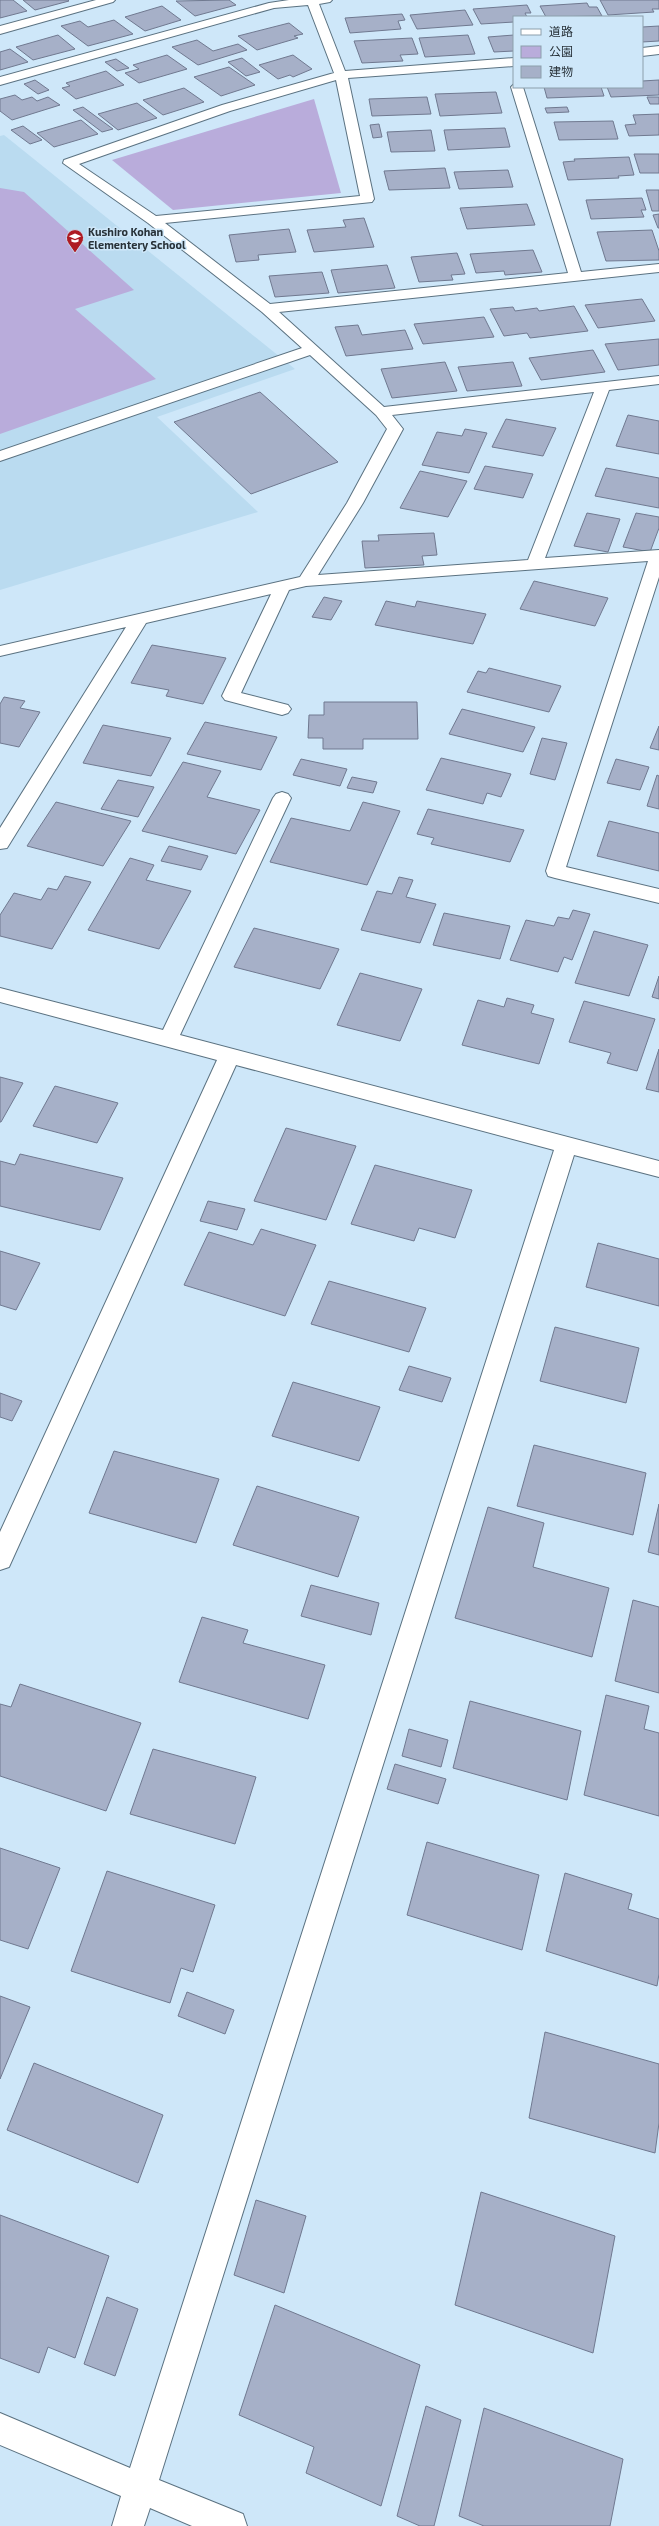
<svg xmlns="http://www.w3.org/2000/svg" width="659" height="2526" font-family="'Exo 2','Noto Sans JP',sans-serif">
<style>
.built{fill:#badbf0}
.green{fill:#b9acdb}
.building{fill:#a6b0c8;stroke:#707990}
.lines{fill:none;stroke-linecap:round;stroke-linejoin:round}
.minor-casing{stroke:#5b7281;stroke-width:2}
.minor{fill:#fff;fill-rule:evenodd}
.labels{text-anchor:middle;stroke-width:3;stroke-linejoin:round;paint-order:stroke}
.far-poi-label{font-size:11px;font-weight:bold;fill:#283239;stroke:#cee7f9;text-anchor:start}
</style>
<rect width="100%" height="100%" fill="#cee7f9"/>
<path class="built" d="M4,135L295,369L157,417L258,512L0,590V136Z"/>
<g class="green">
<path d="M314,99L341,193L173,210L112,160Z"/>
<path d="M0,188L24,192L134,290L75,309L156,379L0,434Z"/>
</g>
<g class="building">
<path d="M0,0H13L27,11L0,18Z"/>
<path d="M23,0H68L69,1L35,10Z"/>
<path d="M229,0L236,5L195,16L176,1Z"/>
<path d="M600,0H659V9H652L654,12L608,15Z"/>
<path d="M587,3L589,7H597L602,16L546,17L540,6Z"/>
<path d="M527,5L531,13H525L527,17H514V22L481,24L473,9Z"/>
<path d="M162,6L181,20L145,31L125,17Z"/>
<path d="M465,10L473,25L417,29L410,15Z"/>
<path d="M402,14L405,20L398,21L401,29L350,33L345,18Z"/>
<path d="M114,20L133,34L88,46L61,26L80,21L88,27Z"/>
<path d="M289,23L303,34L294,36L298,38L257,50L238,36Z"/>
<path d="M659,26V41L642,42V27Z"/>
<path d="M58,35L75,49L33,60L16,47Z"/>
<path d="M468,35L475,54L425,57L419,38Z"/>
<path d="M514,35V51L494,52L488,37Z"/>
<path d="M412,38L418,54L400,55L403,61L362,63L354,41Z"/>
<path d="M197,40L213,51L238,44L247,50L198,65L172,47Z"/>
<path d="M10,49L28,62L0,70V52Z"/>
<path d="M167,55L187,69L139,83L125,73L139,69L133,65Z"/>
<path d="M293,55L312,69L293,77L290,75L278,79L259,65Z"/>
<path d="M242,58L260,72L246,76L228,62Z"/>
<path d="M116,59L129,68L117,71L105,62Z"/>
<path d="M229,67L255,85L221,96L194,77Z"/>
<path d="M106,71L124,85L76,99L62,88L70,86L66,83Z"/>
<path d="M35,80L49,90L38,94L24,84Z"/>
<path d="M659,80V95L611,97L607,87H642V81Z"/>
<path d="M544,87H601L604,96L547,98Z"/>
<path d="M184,88L204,102L163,115L143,100Z"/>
<path d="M496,92L502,113L440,116L435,94Z"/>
<path d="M15,95L22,100L32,97L37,101L48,97L60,105L12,120L0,111V99Z"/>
<path d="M427,97L431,114L372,116L369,99Z"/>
<path d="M647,97H659V104H650Z"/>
<path d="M137,103L157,118L118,130L98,114Z"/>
<path d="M83,107L113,129L102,132L73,110Z"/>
<path d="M567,107L569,112L547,113L545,108Z"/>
<path d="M659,114V135L629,136L625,125L636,124L633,115Z"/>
<path d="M81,120L98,134L54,147L37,133Z"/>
<path d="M613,121L618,139L559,140L554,122Z"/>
<path d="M379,124L382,137L373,138L370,125Z"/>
<path d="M23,126L42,140L30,144L11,130Z"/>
<path d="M505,128L510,147L448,150L444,130Z"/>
<path d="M431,130L435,151L391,152L387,132Z"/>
<path d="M634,154H659V173H640Z"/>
<path d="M629,157L634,175L618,176L619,178L568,180L563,162L575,161L574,159Z"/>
<path d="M445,168L450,188L389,190L384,171Z"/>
<path d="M508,170L513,187L459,189L454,172Z"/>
<path d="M646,190H659V211H652Z"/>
<path d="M642,198L646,210H641L644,217L591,219L586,200Z"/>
<path d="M527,204L535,225L467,229L460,208Z"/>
<path d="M659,214V228H658L653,215Z"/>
<path d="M364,218L374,247L314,252L307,230L346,227L343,220Z"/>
<path d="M289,229L296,252L258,255L259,260L236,262L229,235Z"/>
<path d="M652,230L659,251V260L606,261L597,232Z"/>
<path d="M533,250L542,272L505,275L504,271L476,273L470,254Z"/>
<path d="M457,253L465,274L451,275L453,280L419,282L411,257Z"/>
<path d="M387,265L395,288L338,293L331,270Z"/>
<path d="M322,272L329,293L275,297L269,276Z"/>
<path d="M642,299L655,321L598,328L585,305Z"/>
<path d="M574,306L588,331L530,338L527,333L504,336L490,309L513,307L515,311L537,308L539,311Z"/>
<path d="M484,317L494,337L423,344L414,324Z"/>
<path d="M358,325L362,335L405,330L413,349L346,356L335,327Z"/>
<path d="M659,339V365L618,370L605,344Z"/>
<path d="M593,350L605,372L541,380L529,358Z"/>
<path d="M445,362L457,391L392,398L381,369Z"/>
<path d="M513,362L522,386L467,391L458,367Z"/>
<path d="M260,392L338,462L251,494L174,422Z"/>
<path d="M628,415L659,421V454L616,446Z"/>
<path d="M506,419L556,428L543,456L492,447Z"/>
<path d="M465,429L487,433L469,473L422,465L437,432L462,436Z"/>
<path d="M485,466L533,474L523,498L474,489Z"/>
<path d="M606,468L659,478V508L595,496Z"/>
<path d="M420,471L467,481L448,517L400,508Z"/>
<path d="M587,513L620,519L608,552L574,546Z"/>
<path d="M636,513L659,517V528L650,552L623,547Z"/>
<path d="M434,533L437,555L422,556L424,565L365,568L362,541H379L378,535Z"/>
<path d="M534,581L608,598L595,626L520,609Z"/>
<path d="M324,597L342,601L331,620L312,617Z"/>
<path d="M386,601L415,607L417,601L486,614L473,644L375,625Z"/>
<path d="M152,645L226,658L203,704L166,696L169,690L131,683Z"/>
<path d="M489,668L561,686L549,712L467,692L478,671L486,673Z"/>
<path d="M4,697L25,701L20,708L40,712L19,747L0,743V704Z"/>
<path d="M324,702H417L418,739H363V749H323V738H308L309,715H324Z"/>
<path d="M462,709L535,727L523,752L449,734Z"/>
<path d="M205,722L277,737L261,770L187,754Z"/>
<path d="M103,725L171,738L151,776L83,763Z"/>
<path d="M659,726V750L650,748Z"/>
<path d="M542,738L567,743L555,780L530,774Z"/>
<path d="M441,758L511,774L501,797L487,793L483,804L426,790Z"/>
<path d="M301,759L347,769L340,786L293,775Z"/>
<path d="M616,759L649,767L640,790L607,783Z"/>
<path d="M183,762L221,771L207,797L260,810L236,854L142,831Z"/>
<path d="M657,775L659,776V809L647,806Z"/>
<path d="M352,777L377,782L373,793L347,788Z"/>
<path d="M118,780L154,787L138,817L101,809Z"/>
<path d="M56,802L131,821L103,866L27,846Z"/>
<path d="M363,802L400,811L367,885L270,862L291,818L350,831Z"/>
<path d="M428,809L524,830L510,862L431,844L434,838L417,834Z"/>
<path d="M609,821L659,833V871L597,856Z"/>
<path d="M169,846L208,856L201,870L161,861Z"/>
<path d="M130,858L154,865L146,880L191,891L159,949L88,930Z"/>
<path d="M65,876L91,882L52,949L0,936V915L14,893L41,900L48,888L57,890Z"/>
<path d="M399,877L413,880L406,897L436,904L420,943L361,930L377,891L392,894Z"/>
<path d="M573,910L590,914L572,960L564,957L558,972L510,960L526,920L554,926L558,917L569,919Z"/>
<path d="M444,913L510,926L500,959L433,945Z"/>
<path d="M254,928L339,949L320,989L234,967Z"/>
<path d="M594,931L648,945L629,996L575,983Z"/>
<path d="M360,973L422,989L400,1041L337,1025Z"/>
<path d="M659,976V999L652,997Z"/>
<path d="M507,998L534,1005L531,1013L554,1019L539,1064L462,1045L478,1000L504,1007Z"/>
<path d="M584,1001L655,1019L637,1071L607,1063L611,1053L569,1042Z"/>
<path d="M659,1049V1092L646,1089Z"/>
<path d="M0,1077L23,1083L1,1122H0Z"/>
<path d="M55,1086L118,1103L97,1143L33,1126Z"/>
<path d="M286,1128L356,1146L326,1220L254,1201Z"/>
<path d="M20,1154L123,1178L100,1230L0,1206V1161L15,1165Z"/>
<path d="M375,1165L472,1190L455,1238L419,1228L414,1241L351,1224Z"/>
<path d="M208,1201L245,1209L237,1230L200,1221Z"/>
<path d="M261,1229L316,1245L285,1316L184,1285L209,1232L253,1245Z"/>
<path d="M598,1243L659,1259V1306L586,1287Z"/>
<path d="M0,1251L40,1263L16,1310L0,1305Z"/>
<path d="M329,1281L426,1308L409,1352L311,1324Z"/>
<path d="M555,1327L639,1348L626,1403L540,1381Z"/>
<path d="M409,1366L451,1378L442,1402L399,1390Z"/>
<path d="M293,1382L380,1407L359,1461L272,1436Z"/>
<path d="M0,1393L22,1401L12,1421L0,1417Z"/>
<path d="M534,1445L646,1473L633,1535L517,1506Z"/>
<path d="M114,1451L219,1479L196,1543L89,1513Z"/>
<path d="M257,1486L359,1517L338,1577L233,1545Z"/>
<path d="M659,1504V1555L648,1552Z"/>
<path d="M488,1507L544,1523L533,1567L609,1588L592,1657L455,1618Z"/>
<path d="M311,1585L379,1603L371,1635L301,1616Z"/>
<path d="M633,1600L659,1607V1693L615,1681Z"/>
<path d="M202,1617L248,1630L243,1643L325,1665L308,1719L179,1682Z"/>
<path d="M20,1684L141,1723L106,1811L0,1776V1704L11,1707Z"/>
<path d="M606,1695L649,1706L644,1729L659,1733V1816L584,1795Z"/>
<path d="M470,1701L581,1731L567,1800L453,1768Z"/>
<path d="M409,1729L448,1740L441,1767L402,1756Z"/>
<path d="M153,1749L256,1777L235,1844L130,1814Z"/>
<path d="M395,1764L446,1779L438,1804L387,1789Z"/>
<path d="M427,1842L539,1875L522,1950L407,1915Z"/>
<path d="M0,1848L60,1868L28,1949L0,1940Z"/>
<path d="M107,1871L215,1905L193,1972L181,1968L170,2003L71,1971Z"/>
<path d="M565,1873L632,1894L628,1909L659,1919V1974L657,1986L546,1951Z"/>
<path d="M187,1992L234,2010L225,2034L178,2016Z"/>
<path d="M0,1996L30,2007L0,2079Z"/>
<path d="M545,2032L659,2064V2123L655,2153L529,2118Z"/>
<path d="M34,2063L163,2115L138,2183L7,2130Z"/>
<path d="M481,2192L615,2236L593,2353L455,2305Z"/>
<path d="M256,2200L306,2216L284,2293L234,2275Z"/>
<path d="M0,2215L109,2256L75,2358L48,2347L39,2373L0,2358Z"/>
<path d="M107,2297L138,2309L115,2376L84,2364Z"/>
<path d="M275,2305L420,2365L381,2506L306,2473L314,2447L239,2415Z"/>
<path d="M426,2406L461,2420L434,2526H420L397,2516Z"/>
<path d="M484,2408L623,2459L610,2526H484L459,2516Z"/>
</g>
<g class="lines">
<g class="minor-casing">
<g id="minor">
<path d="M96,0H115L113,2L0,34V26Z"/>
<path d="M289,0H332L330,2L319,4L345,71L514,58V66L348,78L374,199L372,202L165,223L270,304L568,273L511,87L514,84V87H523L581,272L659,264V272L279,312L384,407L659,376V384L609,390L545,558L659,550V577L566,867L659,889V903L555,878L548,876L546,871L648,561L306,586L289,590L241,693L288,705L291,709L288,713L282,715L225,700L222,696L271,594L146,623L7,848L0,849V828L126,627L0,656V646L300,577L347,503L387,429L376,415L310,355L0,461V451L302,348L262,312L148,223L63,163L64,160L222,105L334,73L308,5L274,8L0,85V77L269,3ZM336,80L360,196L156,216L79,164L230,111ZM594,392L528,560L318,575L363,503L403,429L392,415Z"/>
<path d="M659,46V54L642,56V48Z"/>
<path d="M282,792L288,794L291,798L180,1035L659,1161V1177L574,1155L159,2480L243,2514L247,2526H192L150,2508L144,2526H112L121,2496L0,2445V2413L130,2468L554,1150L236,1065L9,1567L0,1570V1532L217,1060L0,1002V988L163,1030L273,798L276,794Z"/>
</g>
</g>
<use href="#minor" class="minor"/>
</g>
<defs>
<g id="school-pin" transform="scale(0.9)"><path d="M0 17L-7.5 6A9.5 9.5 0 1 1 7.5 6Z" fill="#ae1b23" stroke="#cee7f9"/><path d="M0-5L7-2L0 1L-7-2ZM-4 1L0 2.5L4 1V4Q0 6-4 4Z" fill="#fff"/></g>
</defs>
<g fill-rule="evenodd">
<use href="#school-pin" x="75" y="238"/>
</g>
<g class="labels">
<g class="far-poi-label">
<text x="88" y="236">Kushiro Kohan<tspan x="88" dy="13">Elementery School</tspan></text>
</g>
</g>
<rect x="513" y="16" width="130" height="72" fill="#cee7f9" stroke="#8c9fac"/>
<rect x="521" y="29" width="20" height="6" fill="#ffffff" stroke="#8c9fac"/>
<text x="549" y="36" font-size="12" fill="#283239">道路</text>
<rect x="521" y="46" width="20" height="12" fill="#b9acdb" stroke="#8c9fac"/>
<text x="549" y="56" font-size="12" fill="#283239">公園</text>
<rect x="521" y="66" width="20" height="12" fill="#a6b0c8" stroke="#8c9fac"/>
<text x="549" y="76" font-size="12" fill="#283239">建物</text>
</svg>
